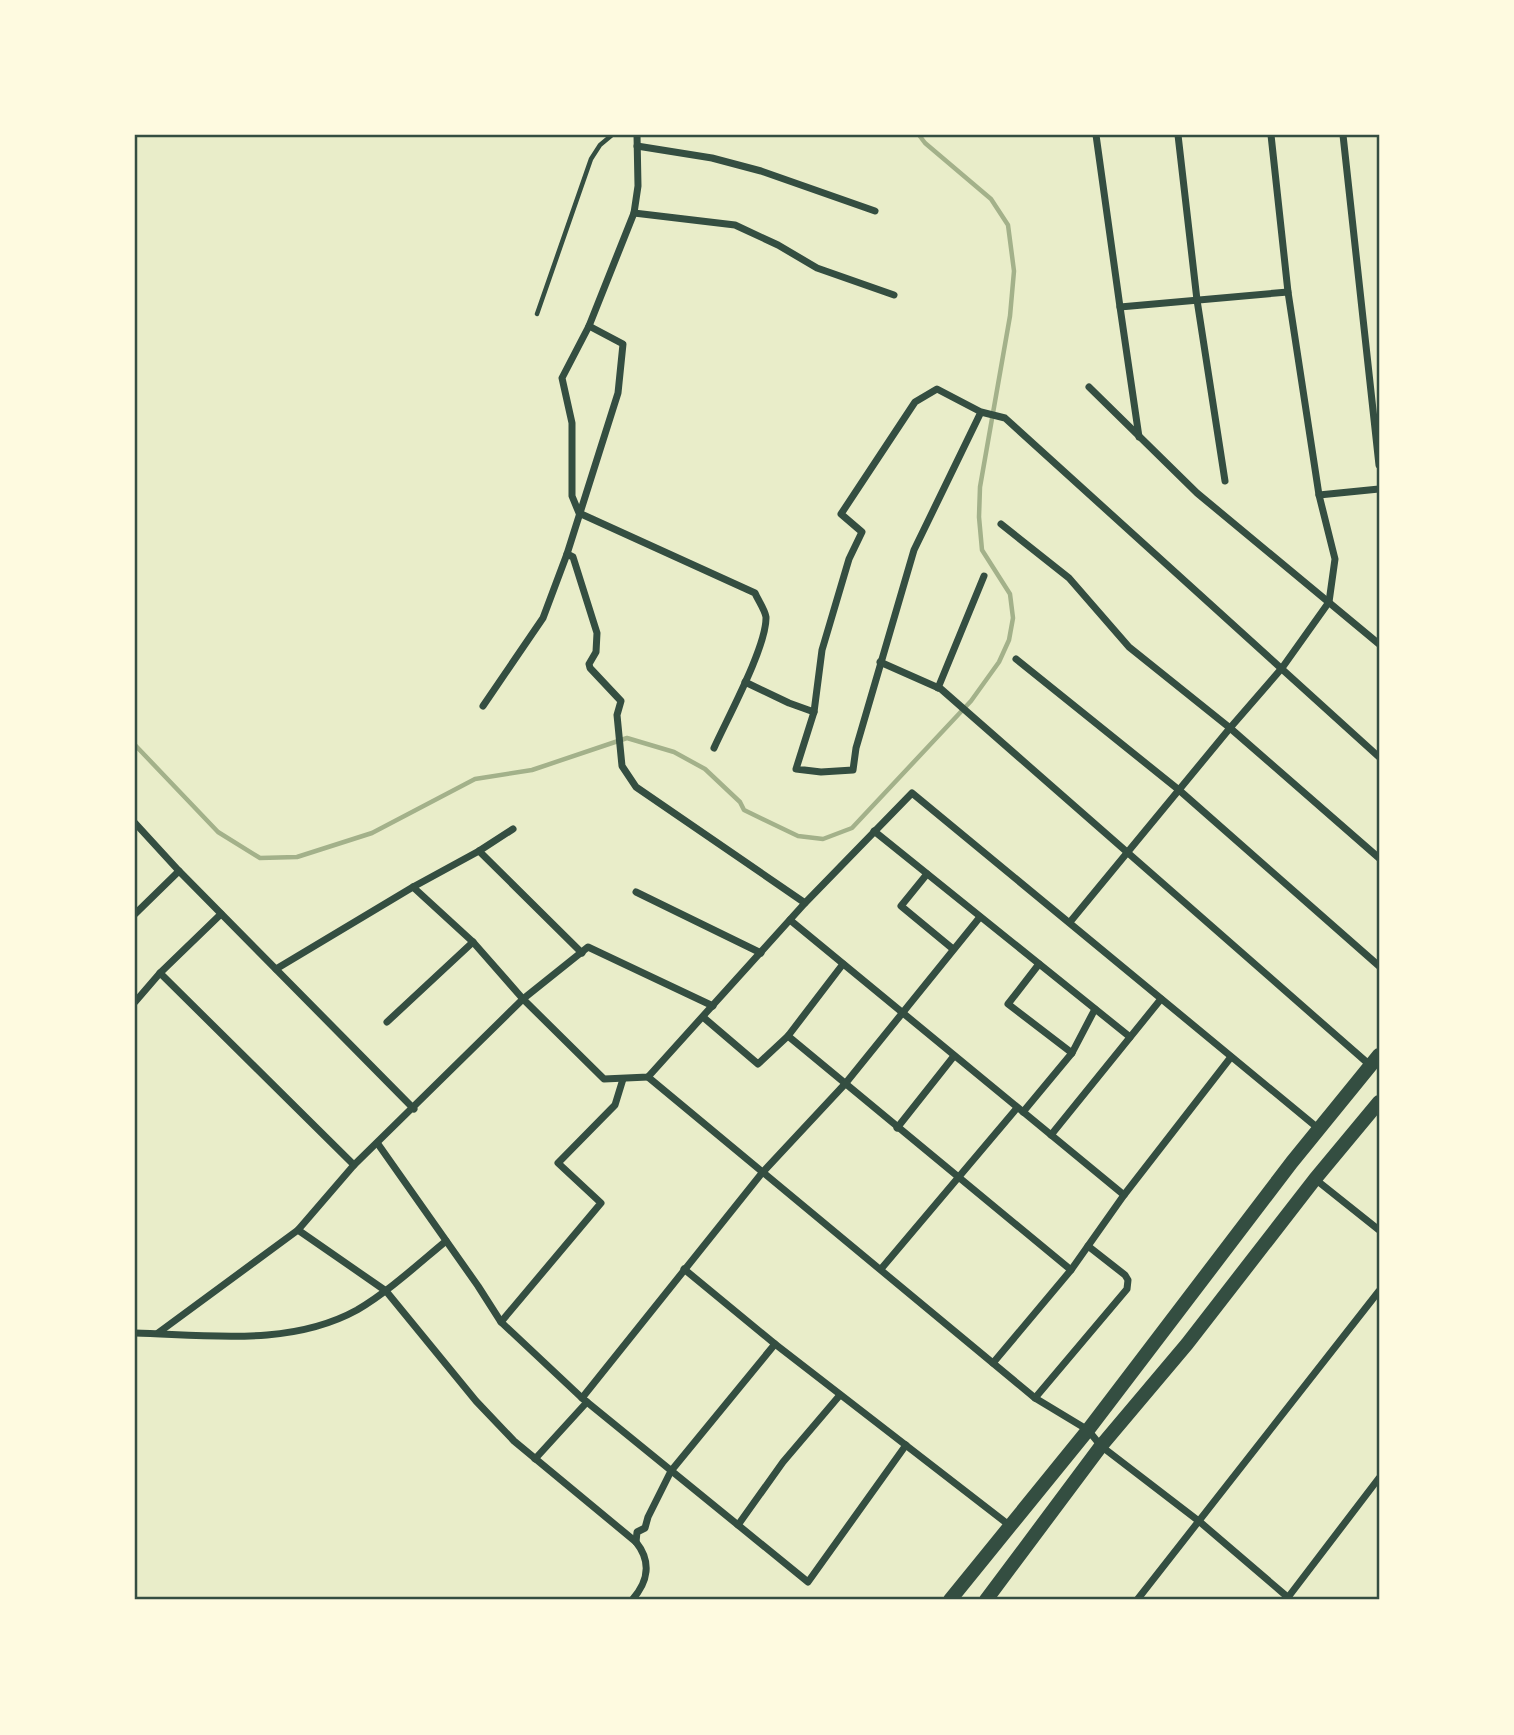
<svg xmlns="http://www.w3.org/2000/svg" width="1514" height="1735" font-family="'Work Sans',sans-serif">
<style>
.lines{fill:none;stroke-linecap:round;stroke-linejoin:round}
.stream{stroke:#a3b18a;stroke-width:4.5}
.service{stroke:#344e41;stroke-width:4.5}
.minor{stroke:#344e41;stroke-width:7}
.secondary{stroke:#344e41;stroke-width:14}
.neatline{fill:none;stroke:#344e41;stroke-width:2.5}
</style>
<rect width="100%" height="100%" fill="#e9edc9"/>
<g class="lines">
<path class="stream" d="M135,745L218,832L260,858L297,857L372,833L475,779L532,770L627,738L674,752L705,769L740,802L744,810L798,836L823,839L852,828L971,701L999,662L1009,640L1013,618L1010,594L982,550L979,517L980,487L1010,316L1014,271L1008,225L991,199L925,143L919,135"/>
<path class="service" d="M537,314L591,159L600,145L612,135"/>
<g class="minor">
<path d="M637,135L638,186L634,213L589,326L562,378L572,423V496L579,513L755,593C758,600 765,610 766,617C767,646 727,719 714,748"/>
<path d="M1096,135L1120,307L1288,292"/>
<path d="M1178,135L1197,300L1225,481"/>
<path d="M1271,135L1288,292L1319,495L1379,489"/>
<path d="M1343,135L1379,465"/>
<path d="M637,146L712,158L761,171L875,211"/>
<path d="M634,213L735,225L778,245L817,268L894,295"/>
<path d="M1120,307L1139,437"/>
<path d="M1089,387L1197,493L1379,644"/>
<path d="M981,412L914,550L856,748L853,770L821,772L796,769L814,712L822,650L849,559L862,532L841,514L915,402L937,389L981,412L1005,418L1379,757"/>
<path d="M1001,524L1069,578L1129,647L1230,728L1379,858"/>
<path d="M567,554L573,557L597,633L596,652L589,664L590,668L621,701L617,715L622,766L636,787L805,903"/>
<path d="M1016,659L1179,790L1379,966"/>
<path d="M880,662L941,689L1371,1066"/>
<path d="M745,682L789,703L814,712"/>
<path d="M938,688L984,576"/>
<path d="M483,706L543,618L567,554L618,393L623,344L589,326"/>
<path d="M135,823L179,871L414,1109"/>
<path d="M874,831L1130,1037"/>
<path d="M479,851L582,953"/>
<path d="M927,874L901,906L953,949"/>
<path d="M413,887L473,942L523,999L604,1079L648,1077L805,903L912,793L1319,1129"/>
<path d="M636,892L761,953"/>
<path d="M135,914L179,871"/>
<path d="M790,920L1124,1195"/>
<path d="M1070,922L1230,728L1282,668L1329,602L1335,559L1319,495"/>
<path d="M1039,964L1008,1004L1072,1053"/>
<path d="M276,969L413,887L479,851L513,829"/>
<path d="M160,973L354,1165"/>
<path d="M135,1002L160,973L221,914"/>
<path d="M703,1017L758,1064L788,1036L843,964"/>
<path d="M387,1022L473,942"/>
<path d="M788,1036L1071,1270"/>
<path d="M648,1077L1035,1398L1088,1430L1101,1446L1200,1522L1291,1600"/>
<path d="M1023,1112L1072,1053L1095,1009"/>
<path d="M897,1128L954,1056"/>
<path d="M1051,1135L1161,999"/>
<path d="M378,1144L478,1286L501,1322L582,1398L808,1582L906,1445"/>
<path d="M1315,1179L1379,1230"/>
<path d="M298,1230L386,1291L476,1401L514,1441L636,1542C652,1562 648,1582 632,1600"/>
<path d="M684,1269L775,1344L1009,1525"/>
<path d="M881,1269L1017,1108"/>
<path d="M501,1322L601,1203L558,1163L615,1105L623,1079"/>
<path d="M135,1333C208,1335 290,1347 357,1310C389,1291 417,1265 446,1241"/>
<path d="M158,1333L298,1230L354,1165L523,999L588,947L713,1006"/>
<path d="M993,1363L1071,1270L1124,1195L1231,1057"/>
<path d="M582,1398L762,1173L845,1084L980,917"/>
<path d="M1035,1398L1127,1289L1128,1280L1125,1275L1088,1246"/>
<path d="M535,1459L587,1402"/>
<path d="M738,1525L783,1462L840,1395"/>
<path d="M636,1542L637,1532L645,1528L648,1517L671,1471L775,1344"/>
<path d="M1137,1600L1379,1291"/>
<path d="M1286,1600L1379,1478"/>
</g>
<g class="secondary">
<path d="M950,1600L1088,1430L1292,1162L1379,1055"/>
<path d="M986,1600L1101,1446L1187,1344L1315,1179L1379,1102"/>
</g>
</g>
<rect width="1514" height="1735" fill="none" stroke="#fefae0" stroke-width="273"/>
<rect x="136" y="136" width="1242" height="1462" class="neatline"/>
</svg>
